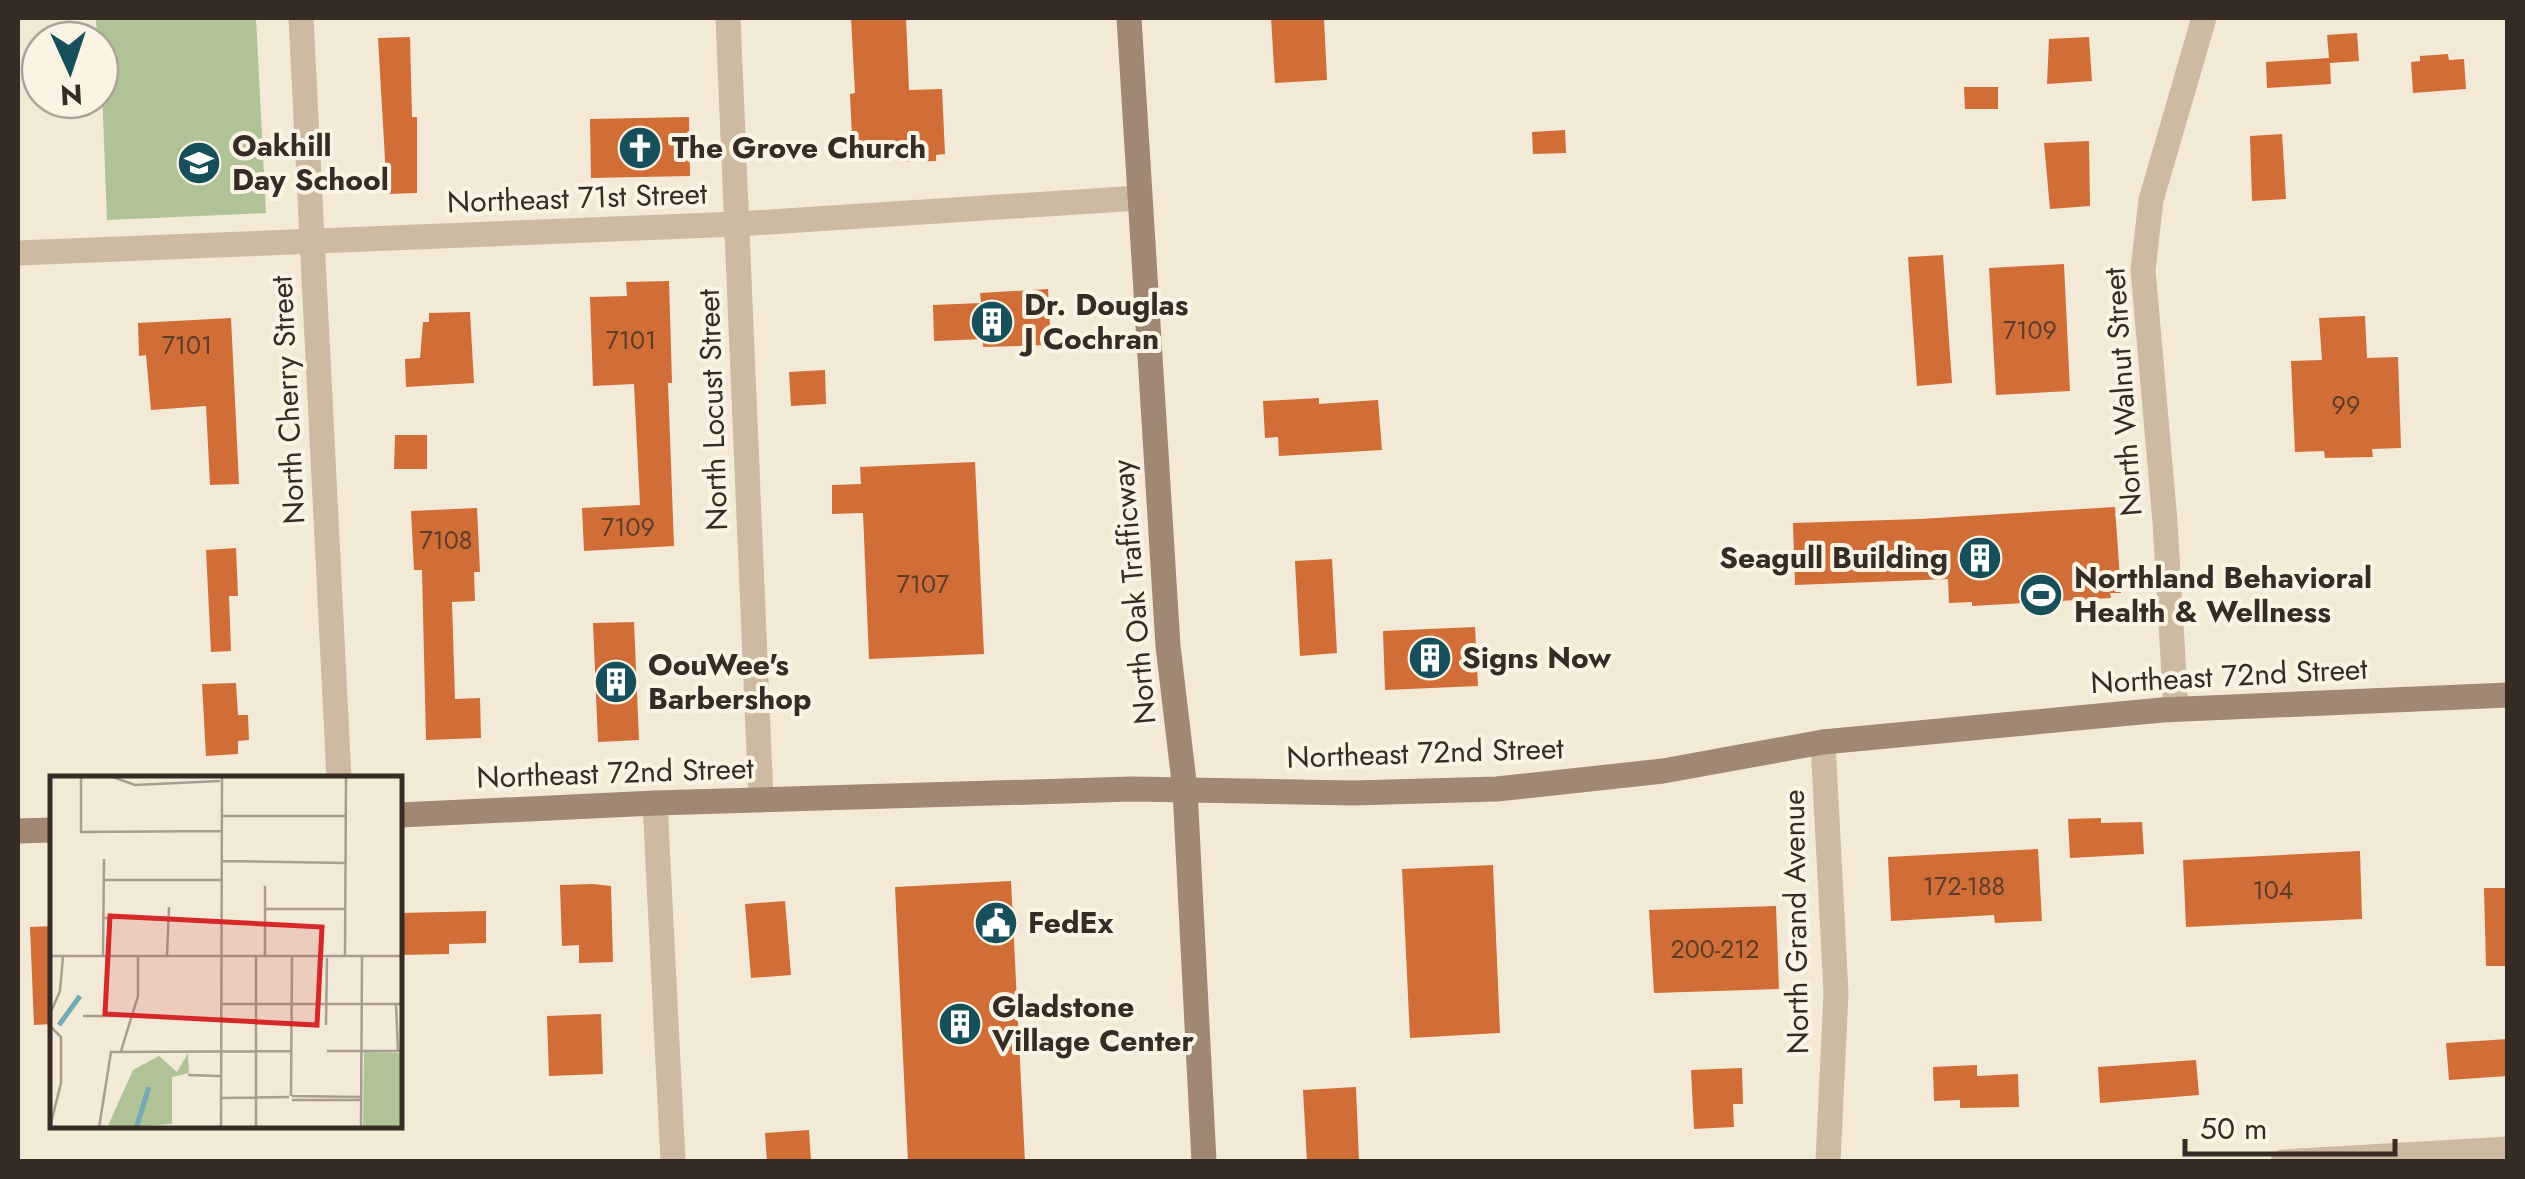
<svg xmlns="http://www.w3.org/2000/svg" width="2525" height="1179" font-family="Jost,sans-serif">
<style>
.green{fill:#afc396}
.building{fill:#d16d37}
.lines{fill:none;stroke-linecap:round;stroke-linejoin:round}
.minor{stroke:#ccbaa2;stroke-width:25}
.secondary{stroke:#a08874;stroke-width:25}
.labels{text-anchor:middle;stroke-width:8;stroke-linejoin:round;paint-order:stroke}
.number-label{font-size:25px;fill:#5d3c2a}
.poi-label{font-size:30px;font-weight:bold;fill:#362c25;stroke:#fbf3e4;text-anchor:start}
.street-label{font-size:30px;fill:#362c25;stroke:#fbf3e4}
.inset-river{fill:none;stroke:#74aab3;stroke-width:5}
.inset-road{fill:none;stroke:#a79d90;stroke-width:2.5}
.view{fill:#d62828;fill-opacity:0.15;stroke:#d62828;stroke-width:5}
.inset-edge{fill:none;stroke:#362c25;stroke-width:5}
</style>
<rect width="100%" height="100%" fill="#f3e9d7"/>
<path class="green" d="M96,18L256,19L266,213L107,220L100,40H97Z"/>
<g class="building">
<path d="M851,18H906L909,90L942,89L945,154L936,155V161L903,162V156L853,158L850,94L855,93Z"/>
<path d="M1271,18H1324L1327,80L1275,83Z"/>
<path d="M2357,33L2359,61L2330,63L2331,84L2267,88L2266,62L2329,58L2327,35Z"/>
<path d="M410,37L412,117H417V193L387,194L378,38Z"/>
<path d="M2089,37L2092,81L2047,84L2049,39Z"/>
<path d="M2448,54L2449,60L2464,59L2466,89L2413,93L2411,62L2420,61V56Z"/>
<path d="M1964,87H1998V109H1965Z"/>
<path d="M689,117L690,176L591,178L590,119Z"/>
<path d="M1565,130L1566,153L1533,154L1532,132Z"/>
<path d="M2282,134L2286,199L2252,201L2250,136Z"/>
<path d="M2089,141L2090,206L2050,209L2044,143Z"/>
<path d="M1943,255L1952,383L1917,386L1908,257Z"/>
<path d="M2064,264L2070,391L1996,395L1989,268Z"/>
<path d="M669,281L672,383H668L674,546L584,551L582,508L640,505L634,384L593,386L590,297L627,296L626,282Z"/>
<path d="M1048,289L1051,345L983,347V339L934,341L933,305L981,303L980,293Z"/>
<path d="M470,312L474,383L406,387L405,359L420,358L423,322H429V313Z"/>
<path d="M2365,316L2367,358L2398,357L2401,448L2372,449L2373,457L2325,458L2324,451L2295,452L2291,361L2322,360L2319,318Z"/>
<path d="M231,318L239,484L210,485L206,406L151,410L146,355L139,356L138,323Z"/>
<path d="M825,370L826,404L791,406L789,372Z"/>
<path d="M1319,398V404L1378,400L1382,450L1279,456L1278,437L1265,438L1263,401Z"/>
<path d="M395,435H427V469H394Z"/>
<path d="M975,462L984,654L869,659L863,513L832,514V485L861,484L860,467Z"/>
<path d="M2115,507L2121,593H2110L2111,598L1972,606V602L1949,603L1948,579L1795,585L1793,523L1920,519Z"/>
<path d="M477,508L480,572H474L475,601L452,602L455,699L480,698L481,738L426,740L422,570H414L411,511Z"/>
<path d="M236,548L238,596H229L231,651L211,652L206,550Z"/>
<path d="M1332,559L1337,653L1300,656L1295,561Z"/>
<path d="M634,622L639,740L598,742L593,623Z"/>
<path d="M1475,627L1478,686L1385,690L1383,631Z"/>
<path d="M236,683L238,715H248L249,740L238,741V754L206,756L202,684Z"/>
<path d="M2101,818V823L2142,822L2144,854L2070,858L2068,819Z"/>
<path d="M2038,849L2042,921L1995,923L1994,915L1891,921L1888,857Z"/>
<path d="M2360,851L2362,919L2186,927L2183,860Z"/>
<path d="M1493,865L1500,1033L1410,1038L1402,869Z"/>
<path d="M1011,881L1025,1162H908L895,887Z"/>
<path d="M593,884L611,886L613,962L579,963V945L562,946L560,885Z"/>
<path d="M2484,888H2508V966H2486Z"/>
<path d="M785,901L791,975L751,978L745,904Z"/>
<path d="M1776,906L1779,989L1654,993L1649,910Z"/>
<path d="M486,911V943L449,944V954L400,955V913Z"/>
<path d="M52,926V1024L34,1025L30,927Z"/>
<path d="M601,1014L603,1074L549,1076L547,1016Z"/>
<path d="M2508,1039V1076L2449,1080L2446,1043Z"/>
<path d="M2196,1060L2199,1095L2100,1103L2098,1067Z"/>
<path d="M1977,1065V1076L2018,1074L2019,1107L1960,1108V1100L1934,1101L1933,1067Z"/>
<path d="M1742,1068L1743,1104H1733L1734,1127L1694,1129L1691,1070Z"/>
<path d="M1356,1087L1359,1162H1307L1303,1090Z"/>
<path d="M809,1130L811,1162H767L765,1133Z"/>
</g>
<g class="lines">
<g class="minor">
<path d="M301,18L339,779"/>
<path d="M728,18L761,800"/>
<path d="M18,253L738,224L1139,198"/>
<path d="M2176,709L2165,522L2143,270L2151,200L2204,18"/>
<path d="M1823,742L1836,993L1828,1162"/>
<path d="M655,803L673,1162"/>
<path d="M2283,1162L2508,1149"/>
</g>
<g class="secondary">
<path d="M1129,18L1168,646L1185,790L1204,1162"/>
<path d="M400,815L655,803L1132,789L1353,793L1497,789L1663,771L1823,742L2162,710L2508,695"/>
<path d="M18,831L52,830"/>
</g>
</g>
<defs>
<g id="church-disc" transform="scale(2.25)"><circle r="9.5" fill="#17505b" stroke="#fbf3e4"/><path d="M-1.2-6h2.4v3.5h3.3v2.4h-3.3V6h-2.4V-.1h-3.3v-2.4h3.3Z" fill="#fff"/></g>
<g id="school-disc" transform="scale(2.25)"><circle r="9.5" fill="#17505b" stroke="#fbf3e4"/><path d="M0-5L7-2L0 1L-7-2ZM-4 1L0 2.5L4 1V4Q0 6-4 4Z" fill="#fff"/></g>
<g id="building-disc" transform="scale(2.25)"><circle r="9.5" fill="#17505b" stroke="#fbf3e4"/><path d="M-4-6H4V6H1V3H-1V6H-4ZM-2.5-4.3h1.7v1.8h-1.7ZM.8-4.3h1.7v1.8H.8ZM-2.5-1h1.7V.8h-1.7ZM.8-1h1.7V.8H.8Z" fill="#fff"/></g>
<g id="stadium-disc" transform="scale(2.25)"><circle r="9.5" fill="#17505b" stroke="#fbf3e4"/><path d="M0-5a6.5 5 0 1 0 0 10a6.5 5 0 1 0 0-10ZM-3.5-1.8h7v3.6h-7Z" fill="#fff"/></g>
<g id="civic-disc" transform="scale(2.25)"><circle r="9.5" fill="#17505b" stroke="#fbf3e4"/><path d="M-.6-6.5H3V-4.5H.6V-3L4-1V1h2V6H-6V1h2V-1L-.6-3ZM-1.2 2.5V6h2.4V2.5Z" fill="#fff"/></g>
</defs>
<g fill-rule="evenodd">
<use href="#church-disc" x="640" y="148"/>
<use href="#school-disc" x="199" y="163"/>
<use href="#building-disc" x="992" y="322"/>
<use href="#building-disc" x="1980" y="558"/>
<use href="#stadium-disc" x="2041" y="595"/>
<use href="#building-disc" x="1430" y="658"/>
<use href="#building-disc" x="616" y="682"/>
<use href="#civic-disc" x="996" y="923"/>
<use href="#building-disc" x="960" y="1024"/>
</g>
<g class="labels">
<g class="number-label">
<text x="2030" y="339">7109</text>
<text x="631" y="349">7101</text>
<text x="187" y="354">7101</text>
<text x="2346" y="414">99</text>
<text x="628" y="536">7109</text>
<text x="446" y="549">7108</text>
<text x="923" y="593">7107</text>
<text x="1964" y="895">172-188</text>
<text x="2273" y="899">104</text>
<text x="1715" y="958">200-212</text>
</g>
<g class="poi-label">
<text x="232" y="156">Oakhill<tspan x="232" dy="34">Day School</tspan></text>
<text x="672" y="158">The Grove Church</text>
<text x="1024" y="315">Dr. Douglas<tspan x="1024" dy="34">J Cochran</tspan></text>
<text x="1948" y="568" text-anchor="end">Seagull Building</text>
<text x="2074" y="588">Northland Behavioral<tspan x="2074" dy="34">Health &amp; Wellness</tspan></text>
<text x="1462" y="668">Signs Now</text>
<text x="648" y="675">OouWee's<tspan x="648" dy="34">Barbershop</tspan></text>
<text x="1028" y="933">FedEx</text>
<text x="992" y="1017">Gladstone<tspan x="992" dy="34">Village Center</tspan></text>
</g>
<g class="street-label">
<text transform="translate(577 198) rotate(-2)" y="10">Northeast 71st Street</text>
<text transform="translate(2123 392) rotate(-94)" y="10">North Walnut Street</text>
<text transform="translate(288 400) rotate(-93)" y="10">North Cherry Street</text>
<text transform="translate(713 410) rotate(-92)" y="10">North Locust Street</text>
<text transform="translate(1134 592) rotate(-95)" y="10">North Oak Trafficway</text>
<text transform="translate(2229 676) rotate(-3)" y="10">Northeast 72nd Street</text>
<text transform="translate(1425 753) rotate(-2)" y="10">Northeast 72nd Street</text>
<text transform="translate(615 773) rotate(-2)" y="10">Northeast 72nd Street</text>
<text transform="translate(1796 922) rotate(-91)" y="10">North Grand Avenue</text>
</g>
</g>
<g transform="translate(50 776)">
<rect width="352" height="352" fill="#f3e9d7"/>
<path d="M314,276L352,277V352H313ZM138,277L139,297L122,301V348L57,352L83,294L109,280L127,296Z" fill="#afc396"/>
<path class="inset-river" d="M9,249L30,220M86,352L99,311"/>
<path class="inset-road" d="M31,0V56L171,55M60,0L85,9L170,5M172,40H296M171,85L296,87M54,104H171M215,110V179M215,133H296M54,142H119M117,179L119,131M0,180H353M53,180L54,83M295,180L296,0M172,228H353M346,228L348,275M0,238L10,215L13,180M33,240H80M276,249L277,182M0,250L11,261V307L0,351M71,275L88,220V181M277,275H353M138,299L170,300M241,320L242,179M242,320L311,321M172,322L239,321M242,324H311M49,352L61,276L241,275M171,352L172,0M206,352V180M311,352L312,180"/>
<path class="view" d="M60,140L272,151L267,249L55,238Z"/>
<rect width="352" height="352" class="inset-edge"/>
</g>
<rect width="2525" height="1179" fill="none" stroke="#362c25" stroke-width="40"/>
<g transform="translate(70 70) rotate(177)"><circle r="48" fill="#fbf3e4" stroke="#aca398" stroke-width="2.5"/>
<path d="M0-8L18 38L0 25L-18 38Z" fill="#17505b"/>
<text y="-15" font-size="28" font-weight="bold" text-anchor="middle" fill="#362c25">N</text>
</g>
<path d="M2185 1139v15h210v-15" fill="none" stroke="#362c25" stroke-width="5"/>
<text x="2200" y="1139" font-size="30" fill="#362c25" stroke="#fbf3e4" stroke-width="8" paint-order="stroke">50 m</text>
</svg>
